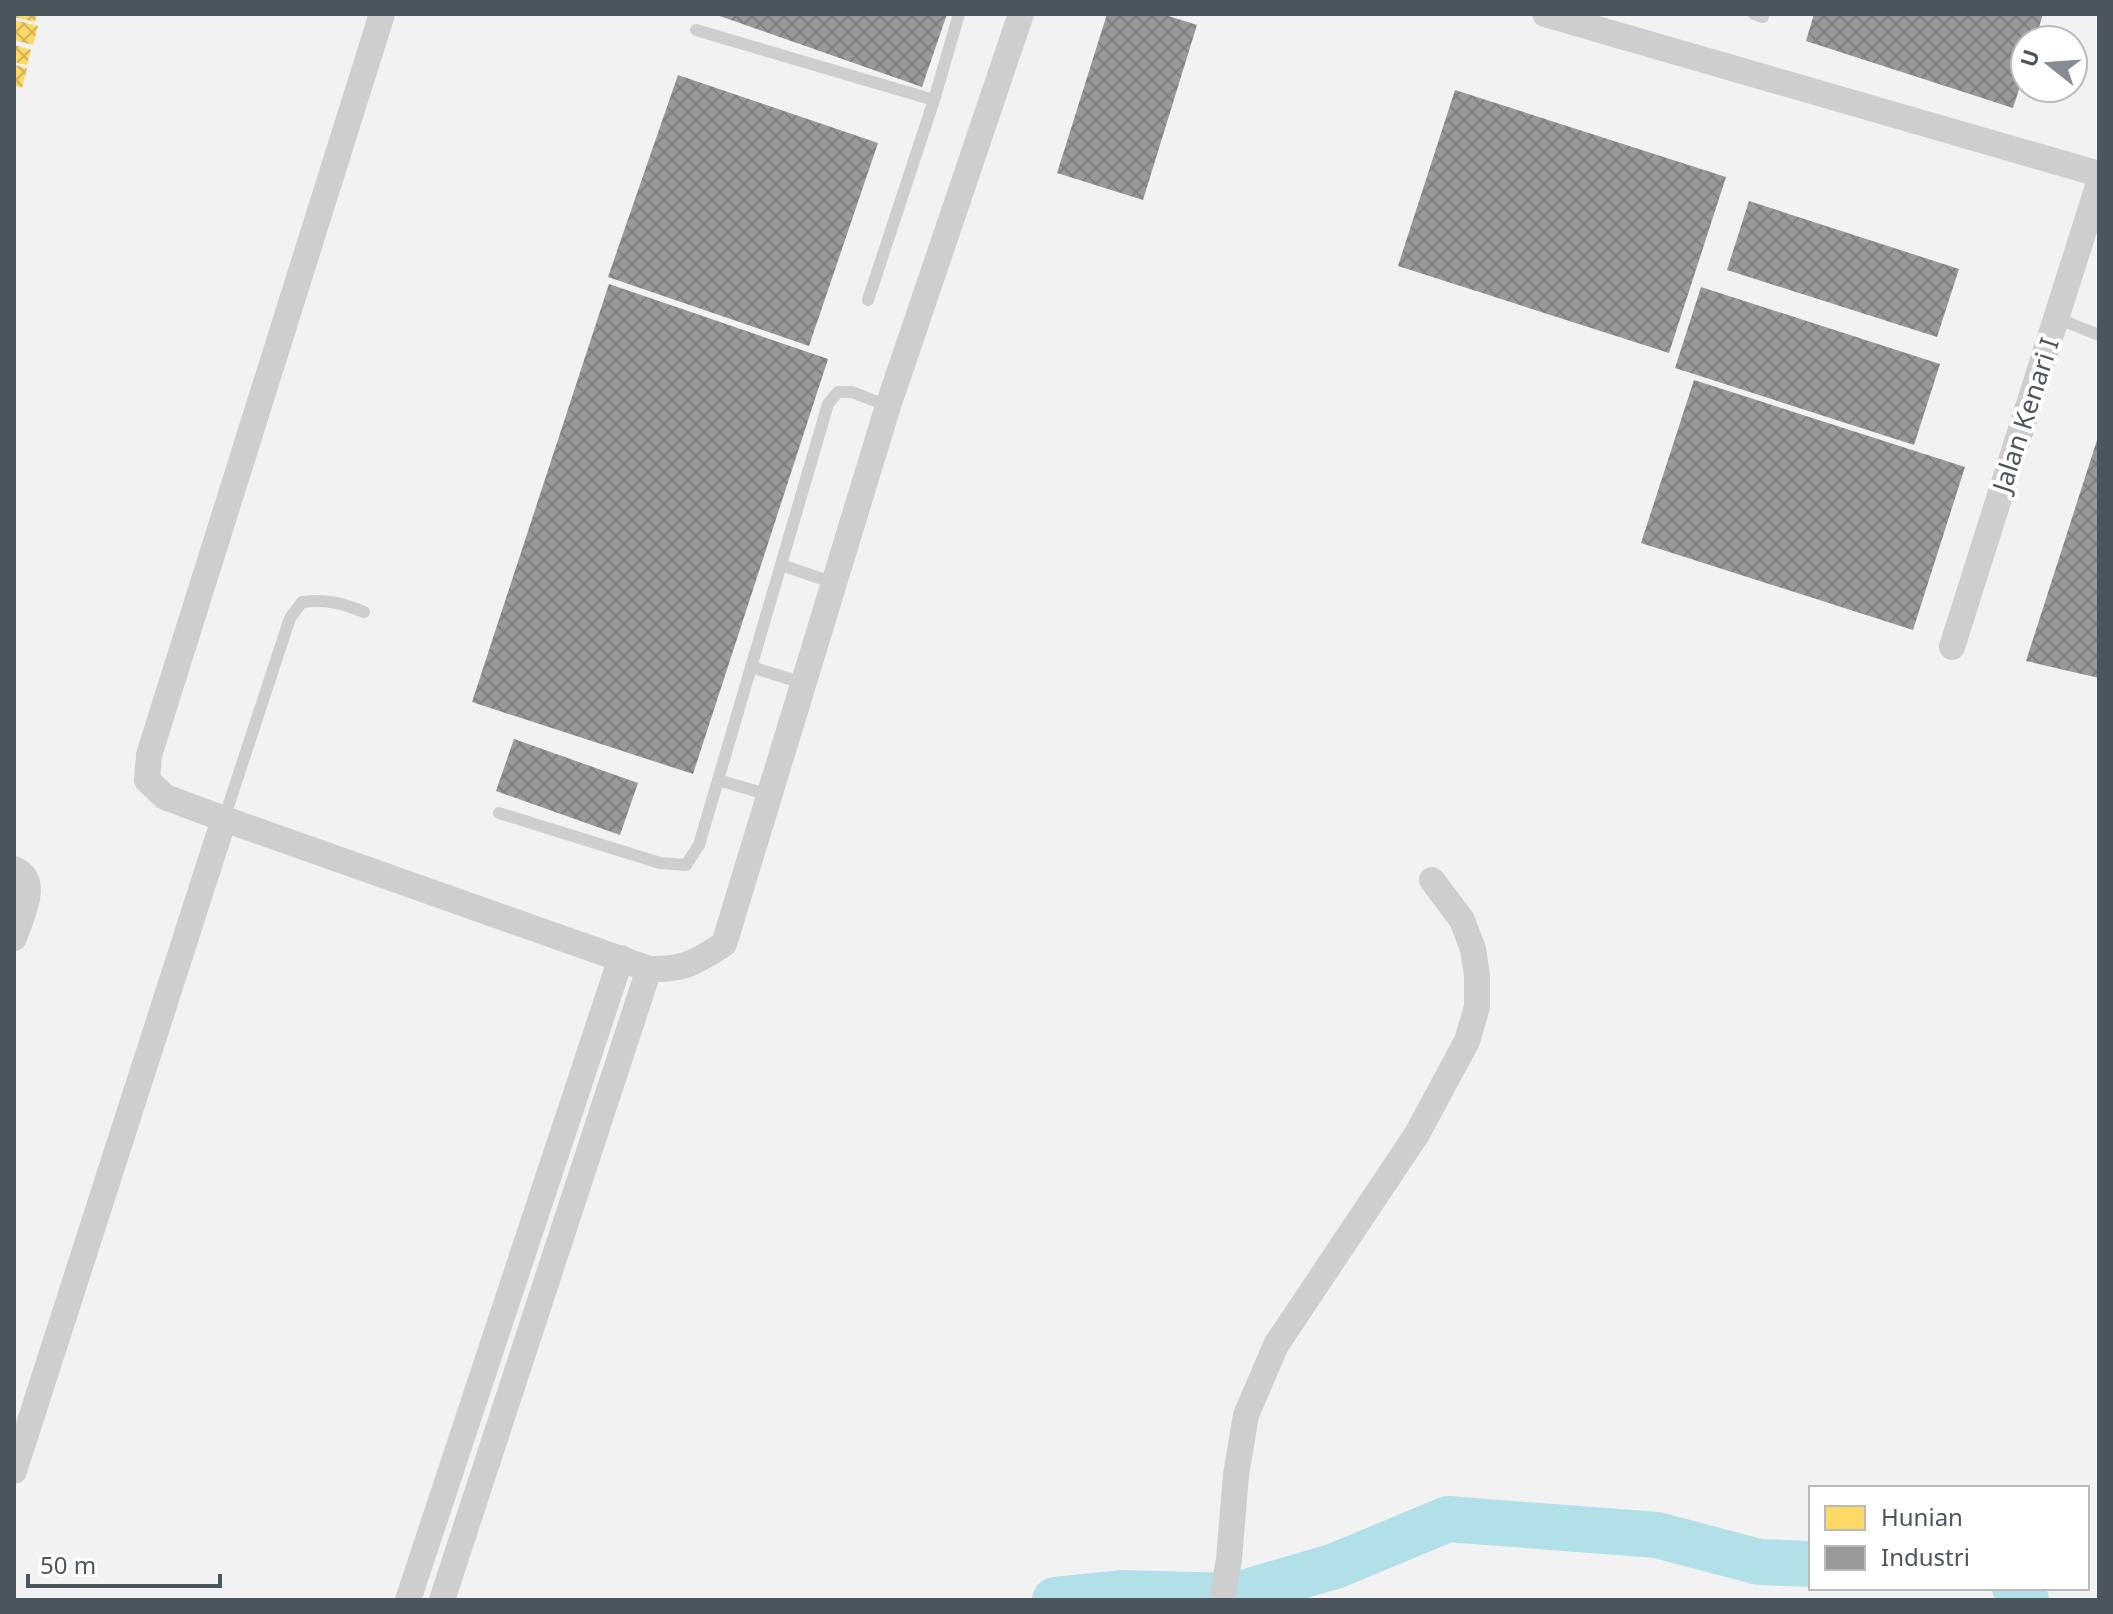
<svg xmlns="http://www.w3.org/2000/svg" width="2113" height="1614" font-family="'Noto Sans',sans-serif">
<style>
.homes{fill:url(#homes-cross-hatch)}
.industry{fill:url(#industry-cross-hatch)}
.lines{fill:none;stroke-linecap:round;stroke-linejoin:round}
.river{stroke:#b2e0e9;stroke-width:46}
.service{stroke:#ccced0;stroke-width:12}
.minor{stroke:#ccced0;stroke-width:26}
.labels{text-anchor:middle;stroke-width:8;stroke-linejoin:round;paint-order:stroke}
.street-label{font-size:26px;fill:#4b555d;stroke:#fff}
</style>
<defs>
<pattern id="homes-cross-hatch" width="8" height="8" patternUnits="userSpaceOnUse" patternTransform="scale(2)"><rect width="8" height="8" fill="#ffd966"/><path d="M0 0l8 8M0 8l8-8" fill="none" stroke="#d0b357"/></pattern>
<pattern id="industry-cross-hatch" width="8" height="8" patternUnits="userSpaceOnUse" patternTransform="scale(2)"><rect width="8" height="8" fill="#999"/><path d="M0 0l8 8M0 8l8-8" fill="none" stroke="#7f8080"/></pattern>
</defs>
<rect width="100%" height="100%" fill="#f3f2f2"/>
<g class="homes">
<path d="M14,14H37L35,22L14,17Z"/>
<path d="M14,20L38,26L33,45L14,40Z"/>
<path d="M14,45L31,50L27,65L14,62Z"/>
<path d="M14,65L27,68L22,88L14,86Z"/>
</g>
<g class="industry">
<path d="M714,14H947L922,87Z"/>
<path d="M1107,14H1162L1197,25L1143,200L1057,173Z"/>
<path d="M1814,14H2043L2035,40H2025V71L2013,108L1806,41Z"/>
<path d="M678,75L878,143L809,346L608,277Z"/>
<path d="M1455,90L1726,177L1669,353L1398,266Z"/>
<path d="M1749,201L1959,269L1937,337L1727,270Z"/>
<path d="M609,284L828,359L693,774L472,702Z"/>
<path d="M1701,287L1940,364L1914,445L1675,368Z"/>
<path d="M1694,380L1965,467L1913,630L1641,543Z"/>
<path d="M2098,437H2099V678L2026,661Z"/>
<path d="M514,739L638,783L620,835L496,791Z"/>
</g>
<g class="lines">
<g class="river">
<path d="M2015,1588L2026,1600"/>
<path d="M1055,1600L1123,1593L1233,1596L1335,1566L1448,1519L1657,1535L1759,1562L1811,1564"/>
</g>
<g class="service">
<path d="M1754,14L1763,17"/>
<path d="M696,30L934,100L868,300"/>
<path d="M934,100L959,14"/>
<path d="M2056,318L2099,335"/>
<path d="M781,565L834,583"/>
<path d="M751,667L803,683"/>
<path d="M718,780L769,795"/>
<path d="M499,813L660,863L686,865L699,845L828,404L838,392H852L888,406"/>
<path d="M224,819L290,618L302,602C326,599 342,603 364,612"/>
</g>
<g class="minor">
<path d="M382,14L149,755L147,780L165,797L224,819L649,969C683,970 695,963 724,944L888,406L1021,14"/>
<path d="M1545,14L2099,174"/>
<path d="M1952,647L2099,183"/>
<path d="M14,869C42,880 20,918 14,938"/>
<path d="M14,1471L224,819"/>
<path d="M408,1600L621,958"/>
<path d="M442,1600L649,969"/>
<path d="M1222,1600L1229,1559L1236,1475L1246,1415L1276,1345L1417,1134L1467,1041L1477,1007V975L1473,949L1462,920L1432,880"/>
</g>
</g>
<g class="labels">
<g class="street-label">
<text transform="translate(2026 415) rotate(-72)" y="9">Jalan Kenari I</text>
</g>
</g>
<rect width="2113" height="1614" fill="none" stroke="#4b555d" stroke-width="32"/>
<rect x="1809" y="1486" width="280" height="104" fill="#ffffff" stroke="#b7bbbe" stroke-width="2"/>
<rect x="1825" y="1506" width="40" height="24" fill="#ffd966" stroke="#b7bbbe" stroke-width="2"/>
<text x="1881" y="1526" font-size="24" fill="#4b555d">Hunian</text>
<rect x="1825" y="1546" width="40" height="24" fill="#999999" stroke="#b7bbbe" stroke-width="2"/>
<text x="1881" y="1566" font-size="24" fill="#4b555d">Industri</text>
<g transform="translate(2049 64) rotate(287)"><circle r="38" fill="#ffffff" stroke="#b7bbbe" stroke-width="2"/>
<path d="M0-6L14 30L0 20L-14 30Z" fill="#868c91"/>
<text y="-12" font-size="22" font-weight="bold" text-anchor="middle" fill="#4b555d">U</text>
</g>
<path d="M28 1574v12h192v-12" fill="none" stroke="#4b555d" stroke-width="4"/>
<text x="40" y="1574" font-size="24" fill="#4b555d" stroke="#ffffff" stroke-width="6" paint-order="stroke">50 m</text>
</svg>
